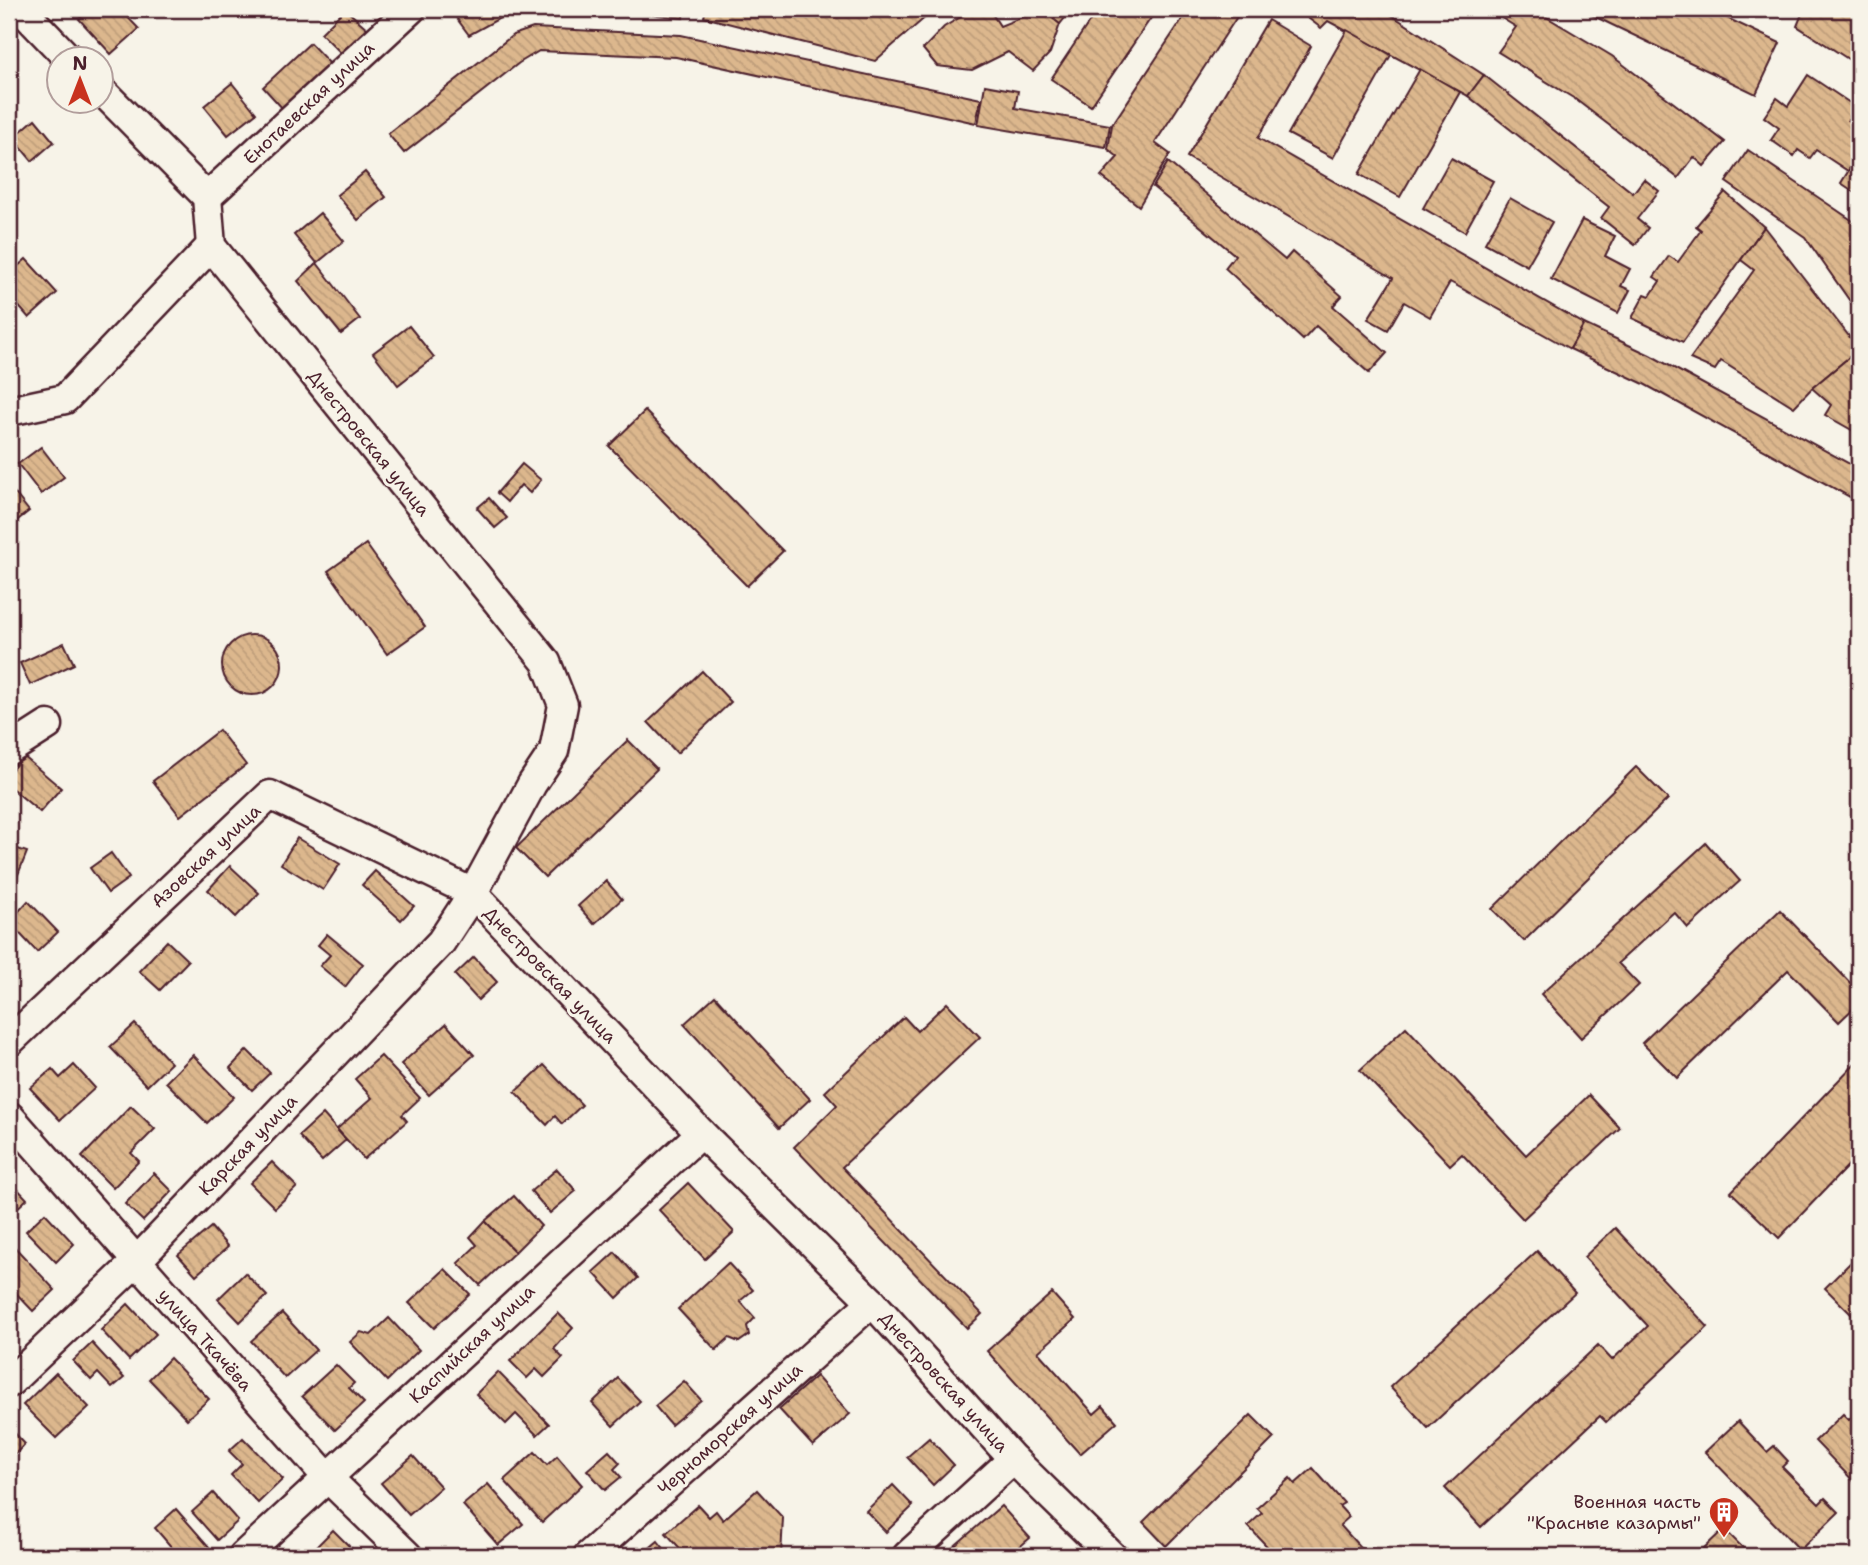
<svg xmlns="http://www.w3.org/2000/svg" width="1868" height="1565" font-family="'Shantell Sans',sans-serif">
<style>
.building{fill:url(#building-back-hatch);stroke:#4a1f2b;stroke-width:2}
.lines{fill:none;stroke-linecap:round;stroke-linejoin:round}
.minor-casing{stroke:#4a1f2b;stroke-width:33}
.minor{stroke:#f7f3e8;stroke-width:28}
.labels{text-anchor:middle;stroke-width:6;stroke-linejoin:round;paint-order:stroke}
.street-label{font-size:18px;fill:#4a1f2b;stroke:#f7f3e8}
.poi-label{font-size:18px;fill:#4a1f2b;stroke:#f7f3e8;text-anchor:end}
</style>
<defs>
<pattern id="building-back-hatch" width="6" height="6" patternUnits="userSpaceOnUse" patternTransform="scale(1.75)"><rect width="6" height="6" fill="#dcb78d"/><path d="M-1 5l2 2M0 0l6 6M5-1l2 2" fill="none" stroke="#be9d7a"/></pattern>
</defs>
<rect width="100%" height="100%" fill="#f7f3e8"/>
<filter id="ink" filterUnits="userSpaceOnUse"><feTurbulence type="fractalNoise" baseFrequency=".0143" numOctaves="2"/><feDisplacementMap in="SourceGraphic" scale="14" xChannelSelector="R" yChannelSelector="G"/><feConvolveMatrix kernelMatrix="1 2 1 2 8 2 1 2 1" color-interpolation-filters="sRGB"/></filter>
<g filter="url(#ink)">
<g class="building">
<path d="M90,9H120L139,29L111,54L79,19Z"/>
<path d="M345,9L368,29L343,55L321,33Z"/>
<path d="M469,9H549L507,14L469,35L455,16Z"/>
<path d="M605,9H684L683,18Z"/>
<path d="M706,9H935L875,61L704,17Z"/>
<path d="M974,9H989L1000,26L1042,9L1060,24L1050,53L1033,71L1008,52L972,70L937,66L923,49L944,27Z"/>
<path d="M1041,9H1072L1060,24Z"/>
<path d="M1098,9H1157L1091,106L1051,79Z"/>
<path d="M1189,9H1242L1155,143L1170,154L1139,206L1101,176L1118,157L1108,149L1112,125Z"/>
<path d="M1296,9H1382L1484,75L1468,96L1328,21L1321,28Z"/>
<path d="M1487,9H1533L1612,56L1725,142L1704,166L1694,157L1678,178L1575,99L1498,52L1516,27Z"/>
<path d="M1579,9H1708L1780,43L1756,94Z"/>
<path d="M1741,9H1765L1761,17Z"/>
<path d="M1804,9H1859V66L1797,26Z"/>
<path d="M1268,20L1311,46L1258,138L1584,324L1570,349L1450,282L1430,317L1404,302L1388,330L1368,319L1393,278L1187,157Z"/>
<path d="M533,28L681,35L981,99L976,123L676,57L539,51L519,63L404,153L388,134L513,35Z"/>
<path d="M1347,30L1391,55L1333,158L1288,134Z"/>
<path d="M310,43L332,66L284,110L263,87Z"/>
<path d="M1420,69L1460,92L1400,197L1359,174Z"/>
<path d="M1484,75L1633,193L1644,179L1659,191L1637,219L1648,228L1635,245L1601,218L1609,207L1468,96Z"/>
<path d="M1808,75L1856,107L1848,120L1859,127V154L1848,171L1816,150L1810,158L1798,150L1794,156L1771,140L1779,128L1764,117L1777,98L1788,106Z"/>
<path d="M232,83L256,113L228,135L204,106Z"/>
<path d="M985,85L1018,91L1015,108L1110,125L1106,147L978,125Z"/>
<path d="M35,119L54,142L32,161L13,138Z"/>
<path d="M1748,150L1859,225V314L1805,237L1726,182Z"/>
<path d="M1859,154V195L1841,183Z"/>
<path d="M1451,158L1493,181L1465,232L1423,208Z"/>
<path d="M1168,162L1285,260L1292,252L1342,296L1333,306L1387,353L1369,373L1316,326L1303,340L1225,268L1235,255L1153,187Z"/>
<path d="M365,172L386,197L358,220L337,195Z"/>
<path d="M1725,192L1764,227L1683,342L1632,318L1645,294L1650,296L1660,281L1654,277L1669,256L1678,262L1701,230L1696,226Z"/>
<path d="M1510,198L1552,222L1527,266L1485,243Z"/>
<path d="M320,213L344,241L317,263L294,235Z"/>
<path d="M1582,220L1615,236L1605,256L1630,269L1621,286L1630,290L1618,313L1551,279Z"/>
<path d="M1764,227L1859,349L1812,388L1794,407L1721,361L1715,370L1690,359L1754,270L1741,260Z"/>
<path d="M26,259L57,293L29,318L9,295V274Z"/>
<path d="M317,263L360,319L341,334L298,281Z"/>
<path d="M1584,324L1650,355L1859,469V502L1644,384L1570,349Z"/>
<path d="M409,326L434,357L398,385L373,353Z"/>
<path d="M1859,349V434L1825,415L1831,405L1812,388Z"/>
<path d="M645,411L783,551L747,586L609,446Z"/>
<path d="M41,447L64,477L41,494L18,464Z"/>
<path d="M522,464L541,480L530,493L521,485L507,502L497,493Z"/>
<path d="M9,486L29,511L9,527Z"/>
<path d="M489,498L507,518L495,528L477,508Z"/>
<path d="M366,544L425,627L387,654L328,571Z"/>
<circle cx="252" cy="665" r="30"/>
<path d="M64,643L74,664L30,685L20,663Z"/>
<path d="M702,671L731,702L677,753L648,722Z"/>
<path d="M219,730L246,765L180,816L153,781Z"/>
<path d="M628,740L657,769L545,877L516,848Z"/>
<path d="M23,756L61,788L40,812L9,786V773Z"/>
<path d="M1636,767L1668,799L1524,941L1492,909Z"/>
<path d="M297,838L340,864L323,890L281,864Z"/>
<path d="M1706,843L1740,881L1688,928L1674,912L1618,963L1639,985L1581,1038L1541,994Z"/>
<path d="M9,846L27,852L17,877L9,874Z"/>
<path d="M111,853L129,878L108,893L90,868Z"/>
<path d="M230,866L259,893L236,917L208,890Z"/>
<path d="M375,871L414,906L401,920L362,885Z"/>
<path d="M606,881L622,899L594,924L578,906Z"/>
<path d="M28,901L58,932L37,952L9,922Z"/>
<path d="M1780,910L1859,992V1003L1839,1022L1788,970L1677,1078L1642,1043Z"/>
<path d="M327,934L363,964L345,987L320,966L330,955L318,945Z"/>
<path d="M167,941L188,961L160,990L139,971Z"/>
<path d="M474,957L497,982L478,1000L455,975Z"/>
<path d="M715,996L810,1099L779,1128L684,1024Z"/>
<path d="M947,1003L980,1037L842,1167L982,1314L967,1328L794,1147L837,1105L825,1092L904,1017L917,1031Z"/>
<path d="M135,1024L171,1063L147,1086L110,1047Z"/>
<path d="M446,1024L474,1055L429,1095L401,1064Z"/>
<path d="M1406,1027L1526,1155L1589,1095L1620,1128L1523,1219L1462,1154L1450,1165L1360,1070Z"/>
<path d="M247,1050L270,1073L252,1090L230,1068Z"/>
<path d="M193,1055L234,1097L207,1123L166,1082Z"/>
<path d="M381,1056L420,1098L402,1115L407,1121L364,1159L337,1129L372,1098L355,1079Z"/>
<path d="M1859,1059V1154L1779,1238L1731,1192Z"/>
<path d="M74,1065L95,1088L60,1120L30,1088L52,1069L60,1078Z"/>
<path d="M544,1065L582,1105L562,1124L555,1116L547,1125L515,1092Z"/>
<path d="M131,1106L155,1129L131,1153L139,1161L113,1188L82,1157Z"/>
<path d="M323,1114L346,1140L322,1161L299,1136Z"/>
<path d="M272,1162L297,1187L275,1208L250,1183Z"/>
<path d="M557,1169L576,1191L550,1213L531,1191Z"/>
<path d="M154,1173L172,1191L143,1221L125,1204Z"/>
<path d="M688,1183L734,1232L705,1259L659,1210Z"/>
<path d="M13,1184L27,1199L9,1216V1188Z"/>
<path d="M514,1196L541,1226L515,1252L485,1221Z"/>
<path d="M45,1213L74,1244L56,1262L26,1231Z"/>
<path d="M485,1221L515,1252L480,1285L458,1263L477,1245L470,1237Z"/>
<path d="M211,1227L228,1247L196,1275L178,1255Z"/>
<path d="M1615,1228L1708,1327L1606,1422L1600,1416L1481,1527L1445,1488L1598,1345L1612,1360L1648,1326L1584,1257Z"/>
<path d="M9,1241L55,1290L33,1311L15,1292L9,1298Z"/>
<path d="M1537,1251L1575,1293L1428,1428L1390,1387Z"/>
<path d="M615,1252L638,1278L617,1298L593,1272Z"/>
<path d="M1859,1254V1322L1825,1288Z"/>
<path d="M728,1263L753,1290L740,1301L755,1318L747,1326L749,1335L739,1342L729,1338L716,1350L678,1309Z"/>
<path d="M445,1269L470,1294L434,1328L409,1303Z"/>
<path d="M245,1273L267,1296L240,1322L218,1299Z"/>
<path d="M1052,1293L1075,1319L1038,1352L1094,1414L1103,1406L1117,1422L1080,1454L987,1351Z"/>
<path d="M128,1304L156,1334L129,1360L101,1330Z"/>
<path d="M282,1313L316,1350L285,1378L251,1341Z"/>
<path d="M558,1313L573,1328L554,1349L563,1358L544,1377L536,1369L527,1378L510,1361Z"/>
<path d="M389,1318L419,1350L387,1381L350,1342L361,1332L371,1335Z"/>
<path d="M92,1343L124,1378L112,1388L98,1373L91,1380L73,1361Z"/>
<path d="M170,1358L209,1399L187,1419L149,1379Z"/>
<path d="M336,1365L354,1383L349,1388L364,1403L335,1430L302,1396Z"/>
<path d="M498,1372L549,1424L537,1435L516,1414L506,1424L476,1394Z"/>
<path d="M56,1373L89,1407L56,1438L23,1405Z"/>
<path d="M816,1376L850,1414L813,1446L779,1409Z"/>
<path d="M618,1378L640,1401L613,1426L592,1403Z"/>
<path d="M684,1381L701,1400L671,1425L655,1406Z"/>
<path d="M1859,1410V1487L1815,1441L1843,1414L1849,1420Z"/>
<path d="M1251,1415L1274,1438L1166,1546L1143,1522Z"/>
<path d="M1738,1421L1767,1452L1774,1446L1788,1461L1782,1467L1819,1504L1825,1498L1839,1512L1800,1550L1705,1452Z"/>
<path d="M9,1427L25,1444L11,1458L9,1456Z"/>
<path d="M243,1438L283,1479L258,1503L231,1475L242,1464L229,1451Z"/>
<path d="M929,1438L954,1465L933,1485L907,1457Z"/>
<path d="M609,1451L620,1463L614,1469L621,1477L605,1490L587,1470Z"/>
<path d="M535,1452L547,1465L557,1456L582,1485L542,1522L504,1480Z"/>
<path d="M413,1456L441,1487L409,1515L381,1483Z"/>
<path d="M1313,1468L1344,1503L1339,1506L1349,1517L1340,1525L1368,1556H1276L1248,1526L1262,1513L1257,1508L1290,1478L1295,1484Z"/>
<path d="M488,1484L523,1524L498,1545L463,1505Z"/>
<path d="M893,1485L913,1506L886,1532L866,1511Z"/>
<path d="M757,1490L783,1518L781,1556H687L666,1533L698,1505L709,1517L716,1511L723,1520Z"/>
<path d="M213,1493L238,1521L217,1540L192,1512Z"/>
<path d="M1001,1506L1030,1538L1009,1556H958L951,1549Z"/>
<path d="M176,1509L210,1548L201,1556H179L155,1528Z"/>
<path d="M1724,1529L1751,1556H1705L1702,1550Z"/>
<path d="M333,1530L359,1556L309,1554Z"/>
<path d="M658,1541L670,1556H640Z"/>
</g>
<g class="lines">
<g class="minor-casing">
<g id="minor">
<path d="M21,9L70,60"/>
<path d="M102,91L207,197L211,246L546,662L563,705L554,751L532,784L473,893L701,1133L872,1302L1013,1459L1112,1556"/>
<path d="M207,197L411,9"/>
<path d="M9,411L65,399L211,246"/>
<path d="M9,750L48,725"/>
<path d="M9,1042L270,795L473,893L441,942L136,1262L9,1383"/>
<path d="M9,1116L327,1477L408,1556"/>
<path d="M243,1556L701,1133"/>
<path d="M588,1556L872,1302"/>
<path d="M907,1556L1013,1459"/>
</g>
</g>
<use href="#minor" class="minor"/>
</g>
</g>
<defs>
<g id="building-pin" transform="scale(1.575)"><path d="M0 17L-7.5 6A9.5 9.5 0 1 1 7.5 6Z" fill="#c8321e" stroke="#f7f3e8"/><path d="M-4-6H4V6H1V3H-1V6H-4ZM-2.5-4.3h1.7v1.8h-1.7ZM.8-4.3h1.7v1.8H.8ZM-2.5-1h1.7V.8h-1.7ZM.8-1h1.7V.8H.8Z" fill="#fff"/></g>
</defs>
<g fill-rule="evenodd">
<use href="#building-pin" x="1724" y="1512"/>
</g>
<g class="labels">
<g class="street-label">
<text transform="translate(309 103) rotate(-43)" y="6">Енотаевская улица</text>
<text transform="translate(369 443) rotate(51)" y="6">Днестровская улица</text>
<text transform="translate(206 856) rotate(-43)" y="6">Азовская улица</text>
<text transform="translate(550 975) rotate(46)" y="6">Днестровская улица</text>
<text transform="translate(248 1145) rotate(-46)" y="6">Карская улица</text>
<text transform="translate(205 1340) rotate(48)" y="6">улица Ткачёва</text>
<text transform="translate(472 1344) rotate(-43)" y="6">Каспийская улица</text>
<text transform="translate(944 1382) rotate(48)" y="6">Днестровская улица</text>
<text transform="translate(730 1429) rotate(-42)" y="6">Черноморская улица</text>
</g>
<g class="poi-label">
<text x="1701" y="1508">Военная часть<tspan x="1701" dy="21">"Красные казармы"</tspan></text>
</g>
</g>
<rect width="1868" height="1565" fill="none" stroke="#f7f3e8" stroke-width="35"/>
<rect x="18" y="18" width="1833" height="1530" fill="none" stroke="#4a1f2b" stroke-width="2.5" filter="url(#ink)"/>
<g transform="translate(80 80)"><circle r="33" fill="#f7f3e8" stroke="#b29e9c" stroke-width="2"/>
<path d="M0-5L12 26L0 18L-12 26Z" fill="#c8321e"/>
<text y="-10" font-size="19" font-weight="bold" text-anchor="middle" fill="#4a1f2b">N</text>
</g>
</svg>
